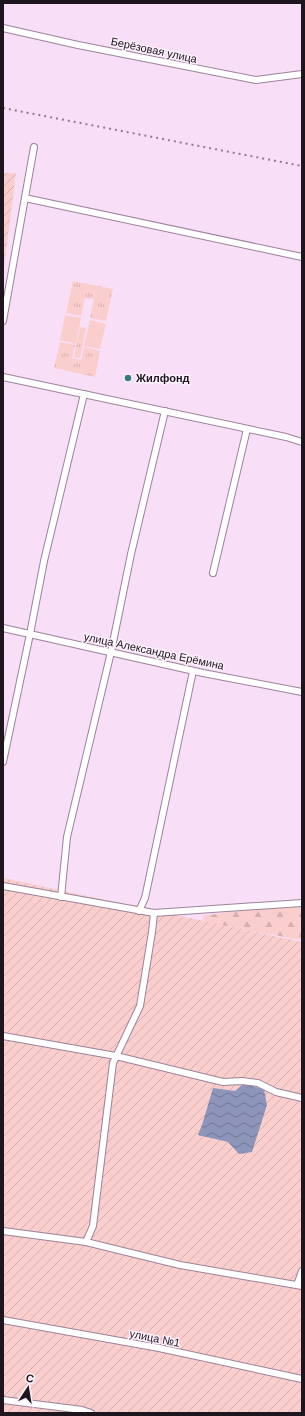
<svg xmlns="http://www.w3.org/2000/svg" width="305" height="1416" font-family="Helvetica,sans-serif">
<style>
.grass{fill:url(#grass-tufts)}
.forest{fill:url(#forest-firs)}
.garden{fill:url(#garden-furrows)}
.pitch{fill:#facecc}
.water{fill:url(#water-waves)}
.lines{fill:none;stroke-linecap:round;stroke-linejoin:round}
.minor-casing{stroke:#9b839a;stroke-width:8}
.minor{stroke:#fff;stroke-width:6}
.rail{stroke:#8e7b8d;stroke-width:2;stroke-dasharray:2 4;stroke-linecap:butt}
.poi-dot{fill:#347d7d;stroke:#fcf1fc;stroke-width:1.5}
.labels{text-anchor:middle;stroke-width:3;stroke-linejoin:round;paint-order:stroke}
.street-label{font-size:11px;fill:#1f151e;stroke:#fcf1fc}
.poi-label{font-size:11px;font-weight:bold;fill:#1f151e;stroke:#fcf1fc;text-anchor:start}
</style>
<defs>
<pattern id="grass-tufts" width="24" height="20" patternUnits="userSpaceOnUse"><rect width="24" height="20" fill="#facecc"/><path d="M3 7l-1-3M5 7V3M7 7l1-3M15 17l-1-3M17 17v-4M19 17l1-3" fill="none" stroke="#d6b0af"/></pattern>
<pattern id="forest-firs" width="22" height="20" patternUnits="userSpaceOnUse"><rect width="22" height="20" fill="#facecc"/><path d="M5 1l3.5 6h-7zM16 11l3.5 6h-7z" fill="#d6b0af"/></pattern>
<pattern id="garden-furrows" width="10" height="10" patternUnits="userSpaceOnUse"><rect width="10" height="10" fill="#facecc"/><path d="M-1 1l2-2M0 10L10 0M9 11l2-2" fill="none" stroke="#d6b0af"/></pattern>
<pattern id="water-waves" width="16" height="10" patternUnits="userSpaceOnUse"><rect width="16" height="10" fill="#8d95bb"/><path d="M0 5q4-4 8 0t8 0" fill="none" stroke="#737897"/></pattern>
</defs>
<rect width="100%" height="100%" fill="#f9def8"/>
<g class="grass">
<path d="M73,281L113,289L106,321L90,318L94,299L85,298L81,316L66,313Z"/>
<path d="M80,327L86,328L80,358L74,357Z"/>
<path d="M60,342L75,345L72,358L81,360L84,347L100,351L95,377L54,368Z"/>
</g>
<path class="forest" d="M302,902V940L205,923L202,916Z"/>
<g class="garden">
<path d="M3,173H16L3,275Z"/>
<path d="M3,878L302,942V1413H3Z"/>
</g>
<g class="pitch">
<path d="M65,315L81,318L76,344L60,340Z"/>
<path d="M90,320L106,324L100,349L84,346Z"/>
</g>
<path class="water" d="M243,1084L264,1089L267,1105L252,1152L239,1154L228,1142L198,1135L202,1125L213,1088L235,1091Z"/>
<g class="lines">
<g class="minor-casing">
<g id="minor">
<path d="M3,28L78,45L256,80L302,74"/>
<path d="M25,198L302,257"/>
<path d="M3,321L34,147"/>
<path d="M3,377L286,437L302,442"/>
<path d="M213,573L247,429"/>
<path d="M3,628L203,673L302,692"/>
<path d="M3,762L30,634L44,561L84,394"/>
<path d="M3,886L154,913L302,903"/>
<path d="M61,897L67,837L111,652L131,554L165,411"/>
<path d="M139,911L145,898L193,671"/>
<path d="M3,1036L116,1056L223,1082L242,1081L258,1083L276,1092L302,1098"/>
<path d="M3,1231L86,1242L180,1265L302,1286"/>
<path d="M86,1242L93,1226L113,1063L140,1006L152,932L154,913"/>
<path d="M297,1285L302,1271"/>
<path d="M3,1320L159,1348L302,1379"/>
<path d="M3,1400L82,1410L91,1413"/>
</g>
</g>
<use href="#minor" class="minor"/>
<path class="rail" d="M3,108L302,166"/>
</g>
<circle class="poi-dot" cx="128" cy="378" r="4"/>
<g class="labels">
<g class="street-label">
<text transform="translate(154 50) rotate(12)" y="4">Берёзовая улица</text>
<text transform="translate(154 651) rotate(12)" y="4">улица Александра Ерёмина</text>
<text transform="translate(155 1338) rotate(11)" y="4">улица №1</text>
</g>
<g class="poi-label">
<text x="136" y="382">Жилфонд</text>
</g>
</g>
<rect width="305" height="1416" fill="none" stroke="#1f151e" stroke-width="8"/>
<g transform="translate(28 1388) rotate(12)" stroke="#fcf1fc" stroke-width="3" paint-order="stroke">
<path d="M0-3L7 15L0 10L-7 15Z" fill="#1f151e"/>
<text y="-6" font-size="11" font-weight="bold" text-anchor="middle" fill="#1f151e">С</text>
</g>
</svg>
